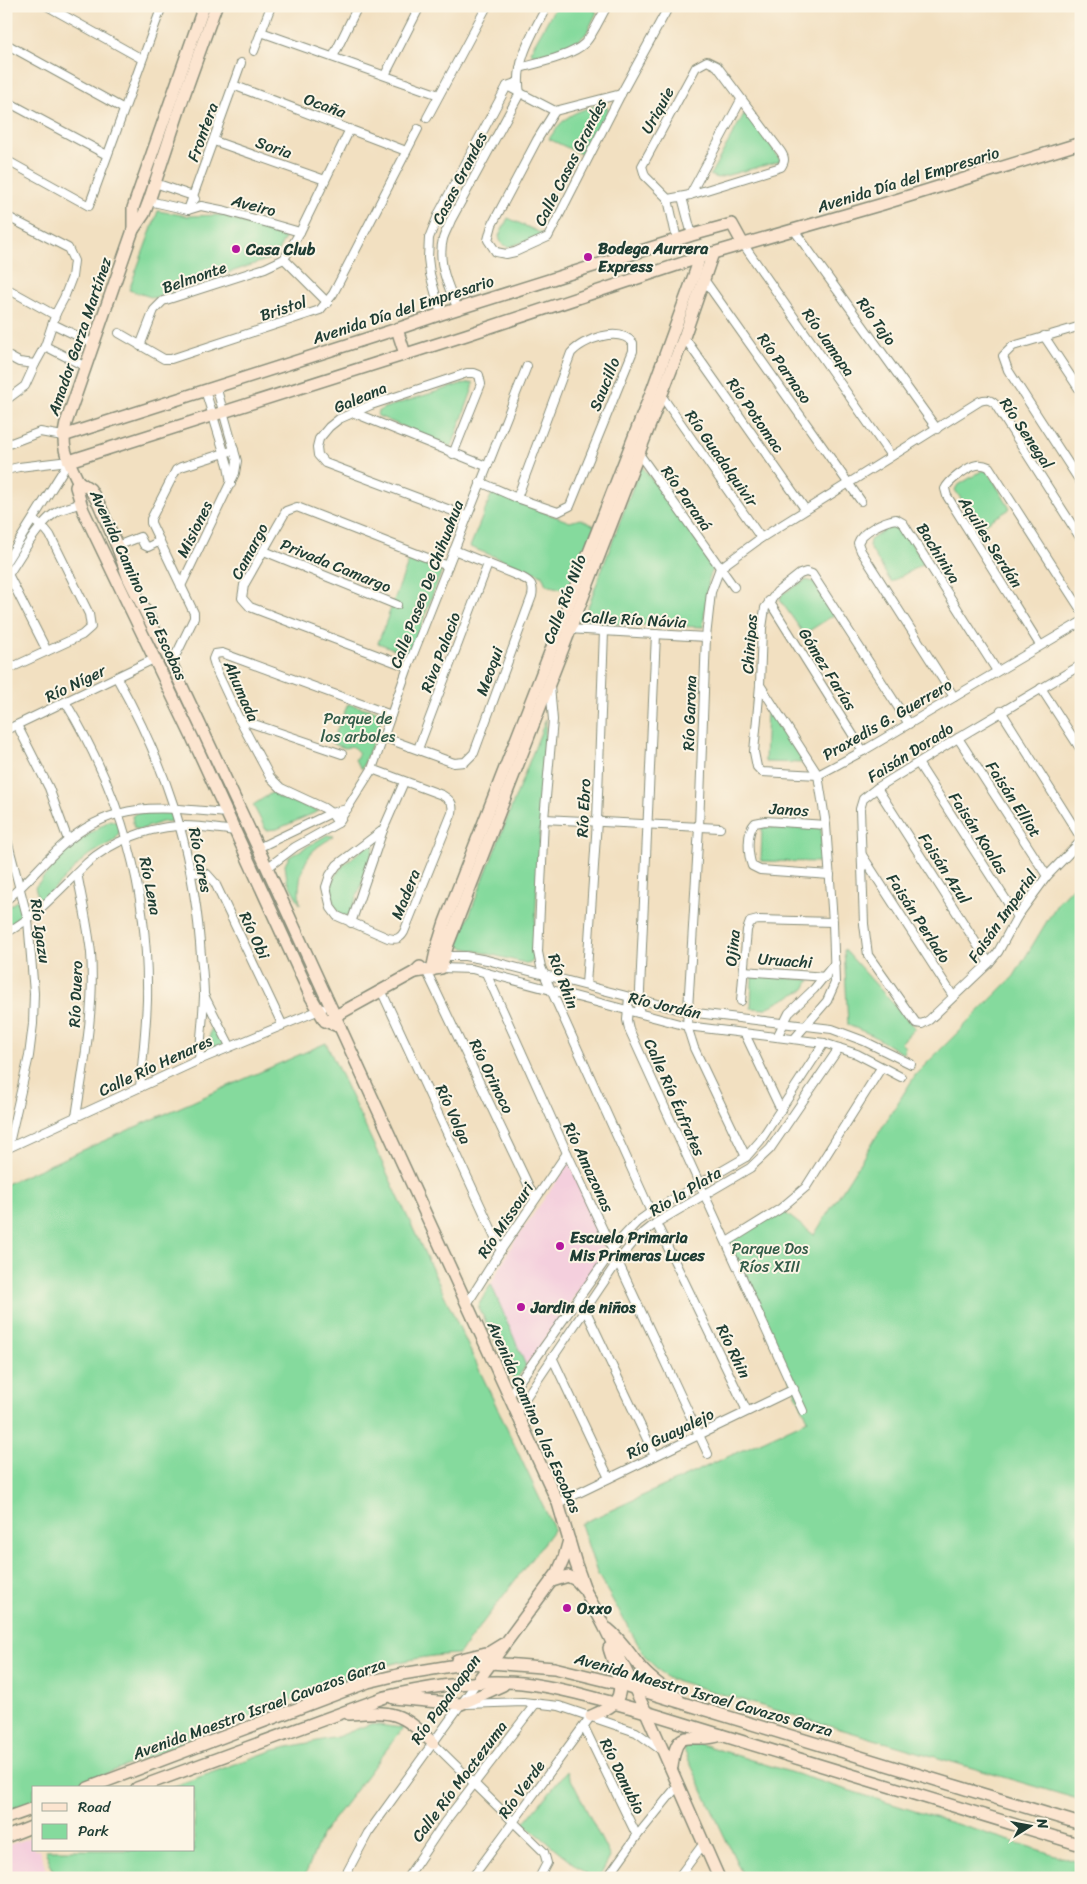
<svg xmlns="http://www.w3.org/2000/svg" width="1087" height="1884" font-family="Sriracha,sans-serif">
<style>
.built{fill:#f4cfdd}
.green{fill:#85da9d;stroke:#528c68}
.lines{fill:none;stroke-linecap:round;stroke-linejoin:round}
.street-casing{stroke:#888e7a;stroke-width:10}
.secondary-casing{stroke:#888e7a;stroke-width:14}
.street{stroke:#fff;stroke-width:8}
.secondary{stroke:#fce5d0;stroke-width:11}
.poi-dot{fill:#b5179e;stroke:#fcf5e5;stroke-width:2}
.labels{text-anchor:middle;stroke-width:4;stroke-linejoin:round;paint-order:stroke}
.street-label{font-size:16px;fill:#1f3d34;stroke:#fcf5e5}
.poi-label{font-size:16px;font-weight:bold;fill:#1f3d34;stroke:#fcf5e5;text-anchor:start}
.park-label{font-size:16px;fill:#335c49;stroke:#fcf5e5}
</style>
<rect width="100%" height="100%" fill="#fcf5e5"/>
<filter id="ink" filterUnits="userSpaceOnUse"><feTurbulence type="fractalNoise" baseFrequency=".02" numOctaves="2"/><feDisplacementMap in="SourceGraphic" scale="10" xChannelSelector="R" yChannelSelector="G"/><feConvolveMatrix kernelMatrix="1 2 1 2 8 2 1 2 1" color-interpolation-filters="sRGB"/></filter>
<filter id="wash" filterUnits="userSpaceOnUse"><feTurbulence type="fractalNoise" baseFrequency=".0096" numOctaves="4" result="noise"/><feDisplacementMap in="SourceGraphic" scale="20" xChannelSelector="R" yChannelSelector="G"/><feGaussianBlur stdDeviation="1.12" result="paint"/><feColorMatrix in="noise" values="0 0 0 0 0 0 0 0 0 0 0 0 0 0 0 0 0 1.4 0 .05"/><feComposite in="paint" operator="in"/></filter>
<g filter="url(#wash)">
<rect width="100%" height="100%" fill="#f2e0c1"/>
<g class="built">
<path d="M570,1162L606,1251L526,1366L491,1284L514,1242Z"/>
<path d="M33,1836L34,1850H39L50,1878H6V1846Z"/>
</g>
<g class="green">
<path d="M556,6H587L597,12L586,34L579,40L540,56L534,55L530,52Z"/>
<path d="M601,104L608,108L607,116L585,156L549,139C565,114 575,112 601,104Z"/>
<path d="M744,114L751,115L781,161L717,178L710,175Z"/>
<path d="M158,211L188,216L223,215L285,238L275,257L154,298L129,290Z"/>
<path d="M508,218L545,235L508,247L501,243L499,236Z"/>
<path d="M473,382V388L452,446H449L378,416L377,413L384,408L461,384Z"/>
<path d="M641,465L715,565L709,578L703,627L582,623Z"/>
<path d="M983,470L988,471L1010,509L980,527L955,490L957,486Z"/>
<path d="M492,493L570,522L580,519L595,526L570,591L546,585L542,575L470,547Z"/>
<path d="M894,524H899L924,563L891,582L869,546L870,540Z"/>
<path d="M409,560L442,570L410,655L378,643Z"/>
<path d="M806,580L814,582L834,615L804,634L780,600L782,594Z"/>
<path d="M348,704L384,713L362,769L355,760L359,753L352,746L345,748L331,743Z"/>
<path d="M767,707L773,710L803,756L805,763L765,762Z"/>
<path d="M546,719L533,961L529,964L461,947L458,944Z"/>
<path d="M273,792L277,797L319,811L277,829L266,830L253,805Z"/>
<path d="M172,811L176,821L162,822L139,830L134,828L132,816L138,812Z"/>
<path d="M110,820L119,823L120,831L115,840L86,857L40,903L35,887L71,846Z"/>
<path d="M762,827H821L822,862L761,861Z"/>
<path d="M327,835L334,836C327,841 319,845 314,850C301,864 297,886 300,904L287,880L285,865L289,857Z"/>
<path d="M371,843H373L374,847L360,889L349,915L341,916C315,880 345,864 371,843Z"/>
<path d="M1081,878V1800L667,1678L646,1658L597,1573L581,1524L808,1420L727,1242L780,1209L814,1235L916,1074L1014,976L1059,901Z"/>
<path d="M21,898L26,918L6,930V908Z"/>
<path d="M844,949L915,1028L901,1043L905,1047L903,1054L872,1035L848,1025Z"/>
<path d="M752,975L810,980L805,989L764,1009L751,1008Z"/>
<path d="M212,1016L226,1043L208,1051Z"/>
<path d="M326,1043L554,1529L459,1654C426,1655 397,1662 366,1671L70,1788H34V1802L6,1813V1184Z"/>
<path d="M491,1284L526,1366L515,1381L478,1306Z"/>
<path d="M370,1724L403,1728L322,1834L304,1878H56L45,1850H194V1788H169L274,1750L337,1737Z"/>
<path d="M697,1743L1081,1863V1878H744L683,1748Z"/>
<path d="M567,1771L610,1857L599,1878H591L524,1823Z"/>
</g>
</g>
<g filter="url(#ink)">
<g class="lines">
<g class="street-casing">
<g id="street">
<path d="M47,6L142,59"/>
<path d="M261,32L439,95"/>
<path d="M6,44L124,109"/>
<path d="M254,51L271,6"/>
<path d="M333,57L358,6"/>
<path d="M707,61L717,66L781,152C785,158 785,161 781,167L690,195L668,199L645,176L642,166L696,67Z"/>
<path d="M520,68C538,63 572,56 585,43C594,33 600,18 607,6"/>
<path d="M385,75L420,6"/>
<path d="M233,85L406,151"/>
<path d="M507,86L555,111L621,94"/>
<path d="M6,101L107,155"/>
<path d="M555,111L537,140L492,225L488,240L496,252L506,254L515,252L548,237L621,94L669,6"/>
<path d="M427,118L487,6"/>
<path d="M214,141L325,180"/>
<path d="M6,160L89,206L162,6"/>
<path d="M155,183L193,196L195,199"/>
<path d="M690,195L741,100"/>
<path d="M682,197L692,235"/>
<path d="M668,199L677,240"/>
<path d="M149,201L188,210L201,206L226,211L300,232"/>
<path d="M188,210L241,63"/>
<path d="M6,216L68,248L74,261L72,277L64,298L56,313L45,346L35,364L19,362L6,355"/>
<path d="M794,230L937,429"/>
<path d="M743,244L891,456"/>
<path d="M284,259L328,303"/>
<path d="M703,278L861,501"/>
<path d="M6,288L51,313H56"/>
<path d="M458,309C448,287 437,262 443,239C445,232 449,226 451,220L520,93C514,62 533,33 547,6"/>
<path d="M441,314L430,274L428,258L429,238L439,213L507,86L518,82"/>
<path d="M53,324L94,344"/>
<path d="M1081,326L1013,346L1003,356L1008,370L1081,483"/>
<path d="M119,333L164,359H171L320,310L333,294L418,129"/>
<path d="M1044,336L1081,392"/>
<path d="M684,337L805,509"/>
<path d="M45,346L86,367"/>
<path d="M140,346L154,310L163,301L265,268L284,259L300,232L350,129"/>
<path d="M205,390L228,465L231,484"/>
<path d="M661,395L761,538"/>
<path d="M6,400L25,386L35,364"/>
<path d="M352,412L486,466"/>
<path d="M6,445L40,432L63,436"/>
<path d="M637,451L734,587"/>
<path d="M453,454L481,384L479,375L474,373H467L371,405L339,419L329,427L319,439L317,447L318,455L325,463L466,516"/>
<path d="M6,470L19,467L69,461"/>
<path d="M480,482L517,498L558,512L570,506L633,351V343C619,326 583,339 571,353L517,498"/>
<path d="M117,546L140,537L144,545L148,547L160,541"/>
<path d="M264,551L397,605"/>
<path d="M6,562L69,461"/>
<path d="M7,572L47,651"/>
<path d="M6,578C19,559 37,525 55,513C63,507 71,508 80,503"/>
<path d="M181,586L235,473L237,461L216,386"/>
<path d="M769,601L863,751"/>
<path d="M568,629L706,637"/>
<path d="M1040,645L947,496L945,489C948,481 969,466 977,465C982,464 985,465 989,467L1081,610"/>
<path d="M171,663L179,649L194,618V613L151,523V519L176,470L181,467L234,450"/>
<path d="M1081,665L958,738L877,788L863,799L860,809L864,924L868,955L916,1023L922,1024L929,1020L989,963L998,952L1017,917L1047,876L1081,841"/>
<path d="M408,667L250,607L242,598L244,585L286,511L297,507L448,566"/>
<path d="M6,670L82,635L91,627L89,614L50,535L46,530L33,520"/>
<path d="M117,678C165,764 192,844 200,943C201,960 204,978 204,996C203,1017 201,1039 199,1060"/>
<path d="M760,685L818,775L826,825L833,922L835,983L827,1001L794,1039"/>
<path d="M550,686L553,720L544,819L538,952L541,967L551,990L651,1212"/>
<path d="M1041,688L1081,750"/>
<path d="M954,697L861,551L858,543C862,531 884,521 896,519L903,523L997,671"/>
<path d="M66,703C122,796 149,891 147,1000C146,1029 143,1058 140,1087"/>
<path d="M1001,711L1081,838"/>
<path d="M239,719L342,754"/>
<path d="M909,724L812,574L806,572L800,574L777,592L765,608L762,628L760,685L754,752L757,767L762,772L818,775L863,751L1081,622"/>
<path d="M17,725L49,788L68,840"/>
<path d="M6,730L154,659"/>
<path d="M383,737L454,763L465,762L474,753L532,596C534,586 531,582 523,578L454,550"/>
<path d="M958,738L1047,876"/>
<path d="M418,749L488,564"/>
<path d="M918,763L1017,917"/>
<path d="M372,769L442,795C450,800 454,803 452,813L404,932C400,939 396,940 388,938L337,916L331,908L326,887L330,875L337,865L383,830"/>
<path d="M877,788L989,963"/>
<path d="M544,819L720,828"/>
<path d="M338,823L331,813L324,808L281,788L270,777L239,719L217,672L213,659L215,654L222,653L391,715"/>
<path d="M826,825L765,821L755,823C746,832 748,855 752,866L760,870L830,875"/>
<path d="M6,836L28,920L34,993L33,1024L29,1056L8,1148"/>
<path d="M258,848L331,813L347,809"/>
<path d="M862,855L953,996"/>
<path d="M267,868L295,847L338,823L372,769L408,667L527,366"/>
<path d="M191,872L207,874L215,883L282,1024"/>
<path d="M6,900C29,882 47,857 70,839C120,799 167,808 226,813"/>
<path d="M351,923L383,830L404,782"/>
<path d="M6,933C38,915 61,888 87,863C110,842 147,828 178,826C197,825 217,829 235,831"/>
<path d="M444,956H465L487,960L688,1012L832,1029L864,1041L911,1064"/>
<path d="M425,968L535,1199"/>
<path d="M441,968L472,969L687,1026L824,1043L857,1054L901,1077"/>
<path d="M744,971L826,977"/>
<path d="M486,973L567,1153L708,1454"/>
<path d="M586,985L597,821L604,631"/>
<path d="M381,990L501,1250"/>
<path d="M204,995L230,1046"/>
<path d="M629,997L627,1020L629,1029L803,1411"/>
<path d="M741,1001L747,930L750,922L758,920L833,922"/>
<path d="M639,1013L656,634"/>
<path d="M745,1034L781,1110"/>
<path d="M777,1037L789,1013L814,989L835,963"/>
<path d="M76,1117C84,1063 95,1008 91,953C88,926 82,900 77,873"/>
<path d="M6,1149L199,1060L322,1009"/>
<path d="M746,1157L694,1048L687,1026L699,827L706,637L711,592L720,568L761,538L980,401C986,399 990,399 995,404L1081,539"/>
<path d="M656,1223L747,1411"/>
<path d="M727,1242L780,1209L806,1187L881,1068"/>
<path d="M467,1304L501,1250L567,1153"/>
<path d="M585,1309L655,1456"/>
<path d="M552,1357L609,1478"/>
<path d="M509,1396L620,1240L637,1222L651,1212L746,1157L760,1141L824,1043"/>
<path d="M516,1412L618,1261L636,1239L656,1223L750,1168L770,1149L839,1048"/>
<path d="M558,1503L794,1389"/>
<path d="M466,1704L523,1702L559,1706L636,1732L661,1750"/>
<path d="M584,1727L637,1836"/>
<path d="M433,1743L544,1852L547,1863L539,1878"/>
<path d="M344,1878L368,1833L477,1682"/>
<path d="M407,1878L444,1823L536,1703"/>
<path d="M472,1878L591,1716"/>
<path d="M607,1878L637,1836L679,1784"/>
<path d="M678,1878L704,1843"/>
</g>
</g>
<g class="secondary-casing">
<g id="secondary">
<path d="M133,230V208L204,6"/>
<path d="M397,329L405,354"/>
<path d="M63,436L397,329L441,314L692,235L732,224L743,244"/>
<path d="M69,461L466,335L713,253L883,204L1081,143"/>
<path d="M78,481L90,489L99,504L117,546L128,577L171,663L258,848L558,1503L576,1564L586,1592L604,1626L646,1712L719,1878"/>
<path d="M78,481L76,487L83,510L192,737L311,997L325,1021L340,1027"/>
<path d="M78,481C68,460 60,447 66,423L133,230L144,214L149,201L183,98L216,6"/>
<path d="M432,970L437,947L445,922L653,388L696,270L699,258"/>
<path d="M415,972L441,968L448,944L684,337L713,253"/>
<path d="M330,1019L415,972L420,967"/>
<path d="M552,1581L568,1576L576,1580L583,1588"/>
<path d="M608,1629C622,1640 630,1655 641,1668C651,1680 665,1689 678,1698"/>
<path d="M457,1660L490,1652L503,1644"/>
<path d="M477,1682L558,1572L564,1558L569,1540"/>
<path d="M393,1698L461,1704L503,1685"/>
<path d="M349,1714C394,1711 400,1711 433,1743"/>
<path d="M591,1716C598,1713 606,1710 612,1705C629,1691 613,1664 609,1648"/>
<path d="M672,1767C677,1721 691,1746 721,1735"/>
<path d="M88,1788L368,1682L402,1674L463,1664L491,1663L554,1668L620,1684L1081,1824"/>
<path d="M137,1788L385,1697C430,1686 477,1679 522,1683C565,1688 605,1701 646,1712L1081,1845"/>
<path d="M6,1818L34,1808"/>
<path d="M6,1837L34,1826"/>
</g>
</g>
<use href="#street" class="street"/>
<use href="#secondary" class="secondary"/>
</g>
</g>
<g class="poi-dot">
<circle cx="236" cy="249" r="5"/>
<circle cx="588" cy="257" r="5"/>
<circle cx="560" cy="1246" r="5"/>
<circle cx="521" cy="1307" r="5"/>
<circle cx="567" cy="1608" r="5"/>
</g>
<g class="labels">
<g class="street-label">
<text transform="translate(325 105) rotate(20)" y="6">Ocaña</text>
<text transform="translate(657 110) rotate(-61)" y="6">Uriquie</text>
<text transform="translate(202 132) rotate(-70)" y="6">Frontera</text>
<text transform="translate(274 147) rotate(19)" y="6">Soria</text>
<text transform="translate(570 162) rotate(-63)" y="6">Calle Casas Grandes</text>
<text transform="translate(459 178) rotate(-63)" y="6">Casas Grandes</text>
<text transform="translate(908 179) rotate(-17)" y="6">Avenida Día del Empresario</text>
<text transform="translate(254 205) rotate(15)" y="6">Aveiro</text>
<text transform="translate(194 277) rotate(-19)" y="6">Belmonte</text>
<text transform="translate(283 308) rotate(-18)" y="6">Bristol</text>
<text transform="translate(403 309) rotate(-18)" y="6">Avenida Día del Empresario</text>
<text transform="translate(877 321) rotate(54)" y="6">Río Tajo</text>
<text transform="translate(79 336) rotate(-71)" y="6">Amador Garza Martínez</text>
<text transform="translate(829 342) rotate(55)" y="6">Río Jamapa</text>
<text transform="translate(785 368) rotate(55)" y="6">Río Parnaso</text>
<text transform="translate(604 384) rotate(-68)" y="6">Saucillo</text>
<text transform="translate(360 397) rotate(-23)" y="6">Galeana</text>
<text transform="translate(756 415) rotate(55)" y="6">Río Potomac</text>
<text transform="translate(1027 433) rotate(56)" y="6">Río Senegal</text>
<text transform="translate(722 458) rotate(55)" y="6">Río Guadalquivir</text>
<text transform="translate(687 498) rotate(55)" y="6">Río Paraná</text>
<text transform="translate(194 529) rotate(-64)" y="6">Misiones</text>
<text transform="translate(991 542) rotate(58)" y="6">Aquiles Serdán</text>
<text transform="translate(249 551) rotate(-62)" y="6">Camargo</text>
<text transform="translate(939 553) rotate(58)" y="6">Bachiniva</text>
<text transform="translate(336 565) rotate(22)" y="6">Privada Camargo</text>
<text transform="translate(426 584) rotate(-69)" y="6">Calle Paseo De Chihuahua</text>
<text transform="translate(139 585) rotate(65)" y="6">Avenida Camino a las Escobas</text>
<text transform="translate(564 599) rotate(-69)" y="6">Calle Río Nilo</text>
<text transform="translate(634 619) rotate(3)" y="6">Calle Río Návia</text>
<text transform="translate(749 644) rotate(-86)" y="6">Chinipas</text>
<text transform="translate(440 652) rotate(-69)" y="6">Riva Palacio</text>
<text transform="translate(828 669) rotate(58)" y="6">Gómez Farías</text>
<text transform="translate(489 671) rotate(-70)" y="6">Meoqui</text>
<text transform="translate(75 683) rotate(-26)" y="6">Río Níger</text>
<text transform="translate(242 691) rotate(66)" y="6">Ahumada</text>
<text transform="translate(689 713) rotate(-88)" y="6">Río Garona</text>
<text transform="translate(887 719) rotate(-30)" y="6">Praxedis G. Guerrero</text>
<text transform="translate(910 752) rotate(-32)" y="6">Faisán Dorado</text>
<text transform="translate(1014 799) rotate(57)" y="6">Faisán Elliot</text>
<text transform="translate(583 808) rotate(-87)" y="6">Río Ebro</text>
<text transform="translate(789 809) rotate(3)" y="6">Janos</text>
<text transform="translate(979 833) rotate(57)" y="6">Faisán Koalas</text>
<text transform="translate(201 860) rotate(79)" y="6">Río Cares</text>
<text transform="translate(945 868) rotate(57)" y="6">Faisán Azul</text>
<text transform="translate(151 886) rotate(79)" y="6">Río Lena</text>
<text transform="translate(405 894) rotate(-68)" y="6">Madera</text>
<text transform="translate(1002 916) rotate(-55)" y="6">Faisán Imperial</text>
<text transform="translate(919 918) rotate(57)" y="6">Faisán Perlado</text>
<text transform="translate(41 931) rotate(82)" y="6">Río Igazu</text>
<text transform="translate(255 935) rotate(65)" y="6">Río Obi</text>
<text transform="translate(732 948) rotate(-84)" y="6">Ojina</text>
<text transform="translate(785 960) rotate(4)" y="6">Uruachi</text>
<text transform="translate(564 981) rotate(69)" y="6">Río Rhin</text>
<text transform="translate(75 994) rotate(-88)" y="6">Río Duero</text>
<text transform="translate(665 1005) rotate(13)" y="6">Río Jordán</text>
<text transform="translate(155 1065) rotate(-25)" y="6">Calle Río Henares</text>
<text transform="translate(492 1076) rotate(64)" y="6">Río Orinoco</text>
<text transform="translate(675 1097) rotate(66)" y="6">Calle Río Éufrates</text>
<text transform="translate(454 1114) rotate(65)" y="6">Río Volga</text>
<text transform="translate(589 1167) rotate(65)" y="6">Río Amazonas</text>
<text transform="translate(685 1191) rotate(-31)" y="6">Rio la Plata</text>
<text transform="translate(505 1220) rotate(-56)" y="6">Río Missouri</text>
<text transform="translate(734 1351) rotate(64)" y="6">Río Rhin</text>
<text transform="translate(535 1417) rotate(66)" y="6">Avenida Camino a las Escobas</text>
<text transform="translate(670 1433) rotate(-26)" y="6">Río Guayalejo</text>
<text transform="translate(704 1694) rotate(16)" y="6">Avenida Maestro Israel Cavazos Garza</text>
<text transform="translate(445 1699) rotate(-54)" y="6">Río Papaloapan</text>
<text transform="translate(259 1708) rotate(-20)" y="6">Avenida Maestro Israel Cavazos Garza</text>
<text transform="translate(623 1776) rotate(64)" y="6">Río Danubio</text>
<text transform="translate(459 1781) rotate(-53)" y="6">Calle Río Moctezuma</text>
<text transform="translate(521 1789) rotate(-54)" y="6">Río Verde</text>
</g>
<g class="poi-label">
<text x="598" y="254">Bodega Aurrera<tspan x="598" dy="18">Express</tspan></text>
<text x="246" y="255">Casa Club</text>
<text x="570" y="1243">Escuela Primaria<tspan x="570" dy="18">Mis Primeras Luces</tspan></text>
<text x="531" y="1313">Jardin de niños</text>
<text x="577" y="1614">Oxxo</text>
</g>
<g class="park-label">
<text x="358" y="724">Parque de<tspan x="358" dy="18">los arboles</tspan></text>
<text x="770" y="1254">Parque Dos<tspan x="770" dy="18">Ríos XIII</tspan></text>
</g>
</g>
<rect width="1087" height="1884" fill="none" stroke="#fcf5e5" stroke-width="25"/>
<rect x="32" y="1786" width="162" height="65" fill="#fcf5e5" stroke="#a4ab9e"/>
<rect x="42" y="1803" width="25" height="8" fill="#fce5d0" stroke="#a4ab9e"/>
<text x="78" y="1812" font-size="15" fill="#1f3d34">Road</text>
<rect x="42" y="1824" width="25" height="15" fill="#85da9d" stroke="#a4ab9e"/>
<text x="78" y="1836" font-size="15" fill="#1f3d34">Park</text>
<g transform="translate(1030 1826) rotate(79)" stroke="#fcf5e5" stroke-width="4" paint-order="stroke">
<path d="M0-4L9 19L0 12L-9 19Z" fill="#1f3d34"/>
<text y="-8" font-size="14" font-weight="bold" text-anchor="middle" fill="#1f3d34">N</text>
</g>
</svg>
